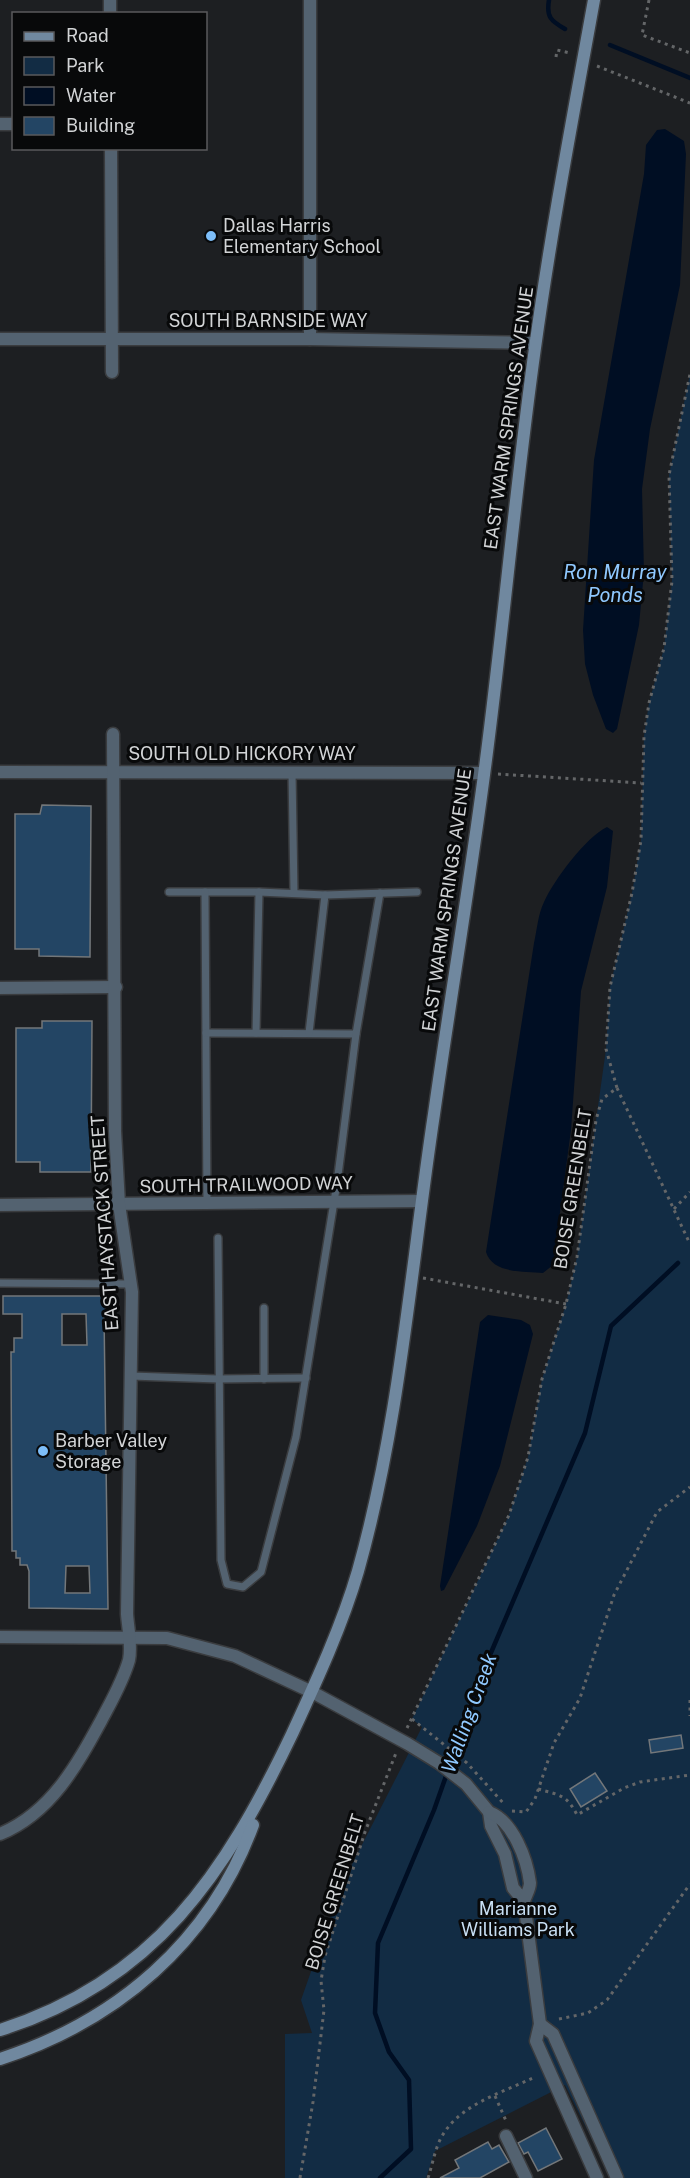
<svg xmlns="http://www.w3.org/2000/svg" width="690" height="2178" font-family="'Public Sans',sans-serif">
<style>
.green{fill:#122c44}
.water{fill:#000e23}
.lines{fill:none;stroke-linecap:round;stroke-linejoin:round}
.stream{stroke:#000e23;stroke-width:4.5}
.building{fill:#234564;stroke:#73777a;stroke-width:1.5;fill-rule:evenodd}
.lane-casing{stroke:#3a3c3f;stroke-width:10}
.street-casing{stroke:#3a3c3f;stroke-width:15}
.secondary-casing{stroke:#3a3c3f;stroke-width:15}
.path{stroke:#646668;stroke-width:3;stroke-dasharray:3 4.5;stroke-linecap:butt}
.lane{stroke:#536270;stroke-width:7}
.street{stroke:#536270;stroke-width:12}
.secondary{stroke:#70889f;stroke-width:12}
.poi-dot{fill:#7dbef9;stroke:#08090a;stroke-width:2}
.labels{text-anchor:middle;stroke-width:6;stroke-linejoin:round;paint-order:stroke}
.poi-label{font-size:18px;fill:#d2d4d6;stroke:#08090a;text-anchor:start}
.street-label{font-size:18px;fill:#d2d4d6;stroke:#08090a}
.park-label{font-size:18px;fill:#c8dff4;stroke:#08090a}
.water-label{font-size:20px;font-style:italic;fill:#90c9ff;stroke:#08090a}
</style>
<rect width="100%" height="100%" fill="#1d1f22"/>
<path class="green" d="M690,374V2178H611L565,2085L435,2151L426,2178H285V2034L312,2033L301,2000L341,1886L422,1727L412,1719L509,1515L528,1457L542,1379L566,1304L577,1257L606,1049L610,987L632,893L641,840L644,736L649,703L664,648L672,581L669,475Z"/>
<g class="water">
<path d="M665,129L684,141L686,154L680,285L650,429L642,489L644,572L639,625L617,729L613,733L606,729L593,695L585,664L583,630L594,460L644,174L646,145L657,130Z"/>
<path d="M607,827L613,831L607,887L581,991L571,1130L553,1265L543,1273C523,1271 493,1274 486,1252L534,943C537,930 538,914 544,902C554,880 586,837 607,827Z"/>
<path d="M488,1315L521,1320L530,1325L533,1334L500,1466L477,1526L444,1590L441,1591L440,1586L480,1322Z"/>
</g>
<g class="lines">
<g class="stream">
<path d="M549,0C546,17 551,21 565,29"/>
<path d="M610,45L690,78"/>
<path d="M380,2178L411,2149L409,2080L389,2052L375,2013L378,1943L434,1810L484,1669L585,1433L611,1326L678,1263"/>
</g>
</g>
<g class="building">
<path d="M42,805L91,806L90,957L39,956V949H15V814H40Z"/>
<path d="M42,1021H92L91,1172H40V1162H16V1028H42Z"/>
<path d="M3,1296H106V1314H104L108,1609L29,1608V1571L27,1565H20V1558H16V1551H12L11,1352H14V1338H22V1314H3ZM62,1314H86L87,1345H62ZM66,1566H89L90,1593H65Z"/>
<path d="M681,1735L683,1748L651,1753L649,1740Z"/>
<path d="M595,1773L607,1791L581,1807L570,1789Z"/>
<path d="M546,2128L562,2159L538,2171L528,2152L524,2154L518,2143Z"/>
<path d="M488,2142L492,2149L499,2145L509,2162L480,2178H440L459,2168L455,2160Z"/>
</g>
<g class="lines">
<g class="lane-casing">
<g id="lane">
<path d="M292,772L294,893"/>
<path d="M169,892H259L256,1033"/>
<path d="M205,892L207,1204"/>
<path d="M259,892L325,895"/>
<path d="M206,1033L356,1034L380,893"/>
<path d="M309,1033L325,895L417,892"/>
<path d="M218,1238L221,1560L227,1584L243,1587L261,1572L296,1437L337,1183L356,1034"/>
<path d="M0,1283L131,1284"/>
<path d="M131,1376L218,1379L306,1378"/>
<path d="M264,1379V1308"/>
</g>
</g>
<g class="street-casing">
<g id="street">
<path d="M110,0V14"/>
<path d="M310,0V339"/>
<path d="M0,124H14"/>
<path d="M111,148L112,372"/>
<path d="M0,339H310L535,343"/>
<path d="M0,772L484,773"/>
<path d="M0,988L116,987"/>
<path d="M0,1205L421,1201"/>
<path d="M0,1637L167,1638L235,1656L312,1692L408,1744L439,1763L466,1784L489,1812L491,1826L505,1854L513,1888L524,1901L540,2024L536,2041L597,2178"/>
<path d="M489,1812C513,1821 527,1859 530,1883C530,1889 526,1895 524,1901"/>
<path d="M0,1834C51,1813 77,1765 102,1719C112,1700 123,1681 129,1660C132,1646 128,1628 127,1614L132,1292L119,1204L115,1131L113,734"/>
<path d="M540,2024L553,2034L617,2178"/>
<path d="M506,2136L526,2178"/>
</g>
</g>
<g class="secondary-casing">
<g id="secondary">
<path d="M0,2030C155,1981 225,1874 292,1734C316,1682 342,1626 358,1571C400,1422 411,1266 434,1114C450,1001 469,888 484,775C503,633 515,490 535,348C551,231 573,116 594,0"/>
<path d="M0,2059C117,2021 210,1942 253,1825"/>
</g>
</g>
<g class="path">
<path d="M649,0L642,35L690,53"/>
<path d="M556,57L557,50L570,53"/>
<path d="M597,66L690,103"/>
<path d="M498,774L641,783"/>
<path d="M617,1088L690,1244"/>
<path d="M674,1209L690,1192"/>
<path d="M423,1278L566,1304"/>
<path d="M690,1700V1716"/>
<path d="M412,1719L467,1763L505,1805"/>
<path d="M407,1728L509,1515L528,1457L542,1379L566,1304L577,1257L596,1120L602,1099L617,1088L606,1049L610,987L632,893L641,840L644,736L649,703L664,648L672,581L669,475L690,374"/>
<path d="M538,1789C560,1795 567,1795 577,1815L624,1788L640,1782L690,1775"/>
<path d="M512,1811L526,1812L535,1799L554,1743L580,1698L614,1595L657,1512L690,1487"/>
<path d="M559,2019L588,2013L607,2000L690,1884"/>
<path d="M495,2096L507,2123"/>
<path d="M300,2178L313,2102L324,2010L321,1981L325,1956L365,1832L396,1753"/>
<path d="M428,2178C432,2166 434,2154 439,2142C455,2106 499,2094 533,2078"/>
</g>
<use href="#lane" class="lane"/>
<use href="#street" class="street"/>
<use href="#secondary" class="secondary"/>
</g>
<g class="poi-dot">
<circle cx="211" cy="236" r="6"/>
<circle cx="43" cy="1451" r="6"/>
</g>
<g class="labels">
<g class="poi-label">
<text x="223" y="232">Dallas Harris<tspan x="223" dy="21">Elementary School</tspan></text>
<text x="55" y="1447">Barber Valley<tspan x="55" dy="21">Storage</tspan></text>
</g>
<g class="street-label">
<text x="268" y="327">SOUTH BARNSIDE WAY</text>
<text transform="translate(509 418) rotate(-82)" y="6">EAST WARM SPRINGS AVENUE</text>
<text x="242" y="760">SOUTH OLD HICKORY WAY</text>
<text transform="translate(447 900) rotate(-82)" y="6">EAST WARM SPRINGS AVENUE</text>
<text transform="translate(246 1185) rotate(-1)" y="6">SOUTH TRAILWOOD WAY</text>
<text transform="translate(573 1189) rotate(-81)" y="6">BOISE GREENBELT</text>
<text transform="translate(105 1223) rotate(-94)" y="6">EAST HAYSTACK STREET</text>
<text transform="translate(335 1892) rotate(-73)" y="6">BOISE GREENBELT</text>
</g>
<g class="park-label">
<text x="518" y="1915">Marianne<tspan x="518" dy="21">Williams Park</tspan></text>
</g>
<g class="water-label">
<text x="615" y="579">Ron Murray<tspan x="615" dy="23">Ponds</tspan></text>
<text transform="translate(469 1713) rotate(-70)" y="7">Walling Creek</text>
</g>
</g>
<rect x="12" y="12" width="195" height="138" fill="#08090a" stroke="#595a5c" stroke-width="1.5"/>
<rect x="24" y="32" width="30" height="9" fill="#70889f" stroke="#595a5c" stroke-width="1.5"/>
<text x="66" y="42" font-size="18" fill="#d2d4d6">Road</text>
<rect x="24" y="57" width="30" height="18" fill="#122c44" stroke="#595a5c" stroke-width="1.5"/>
<text x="66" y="72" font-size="18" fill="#d2d4d6">Park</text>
<rect x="24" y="87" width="30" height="18" fill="#000e23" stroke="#595a5c" stroke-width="1.5"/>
<text x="66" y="102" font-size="18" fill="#d2d4d6">Water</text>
<rect x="24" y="117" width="30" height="18" fill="#234564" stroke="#595a5c" stroke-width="1.5"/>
<text x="66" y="132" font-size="18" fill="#d2d4d6">Building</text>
</svg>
